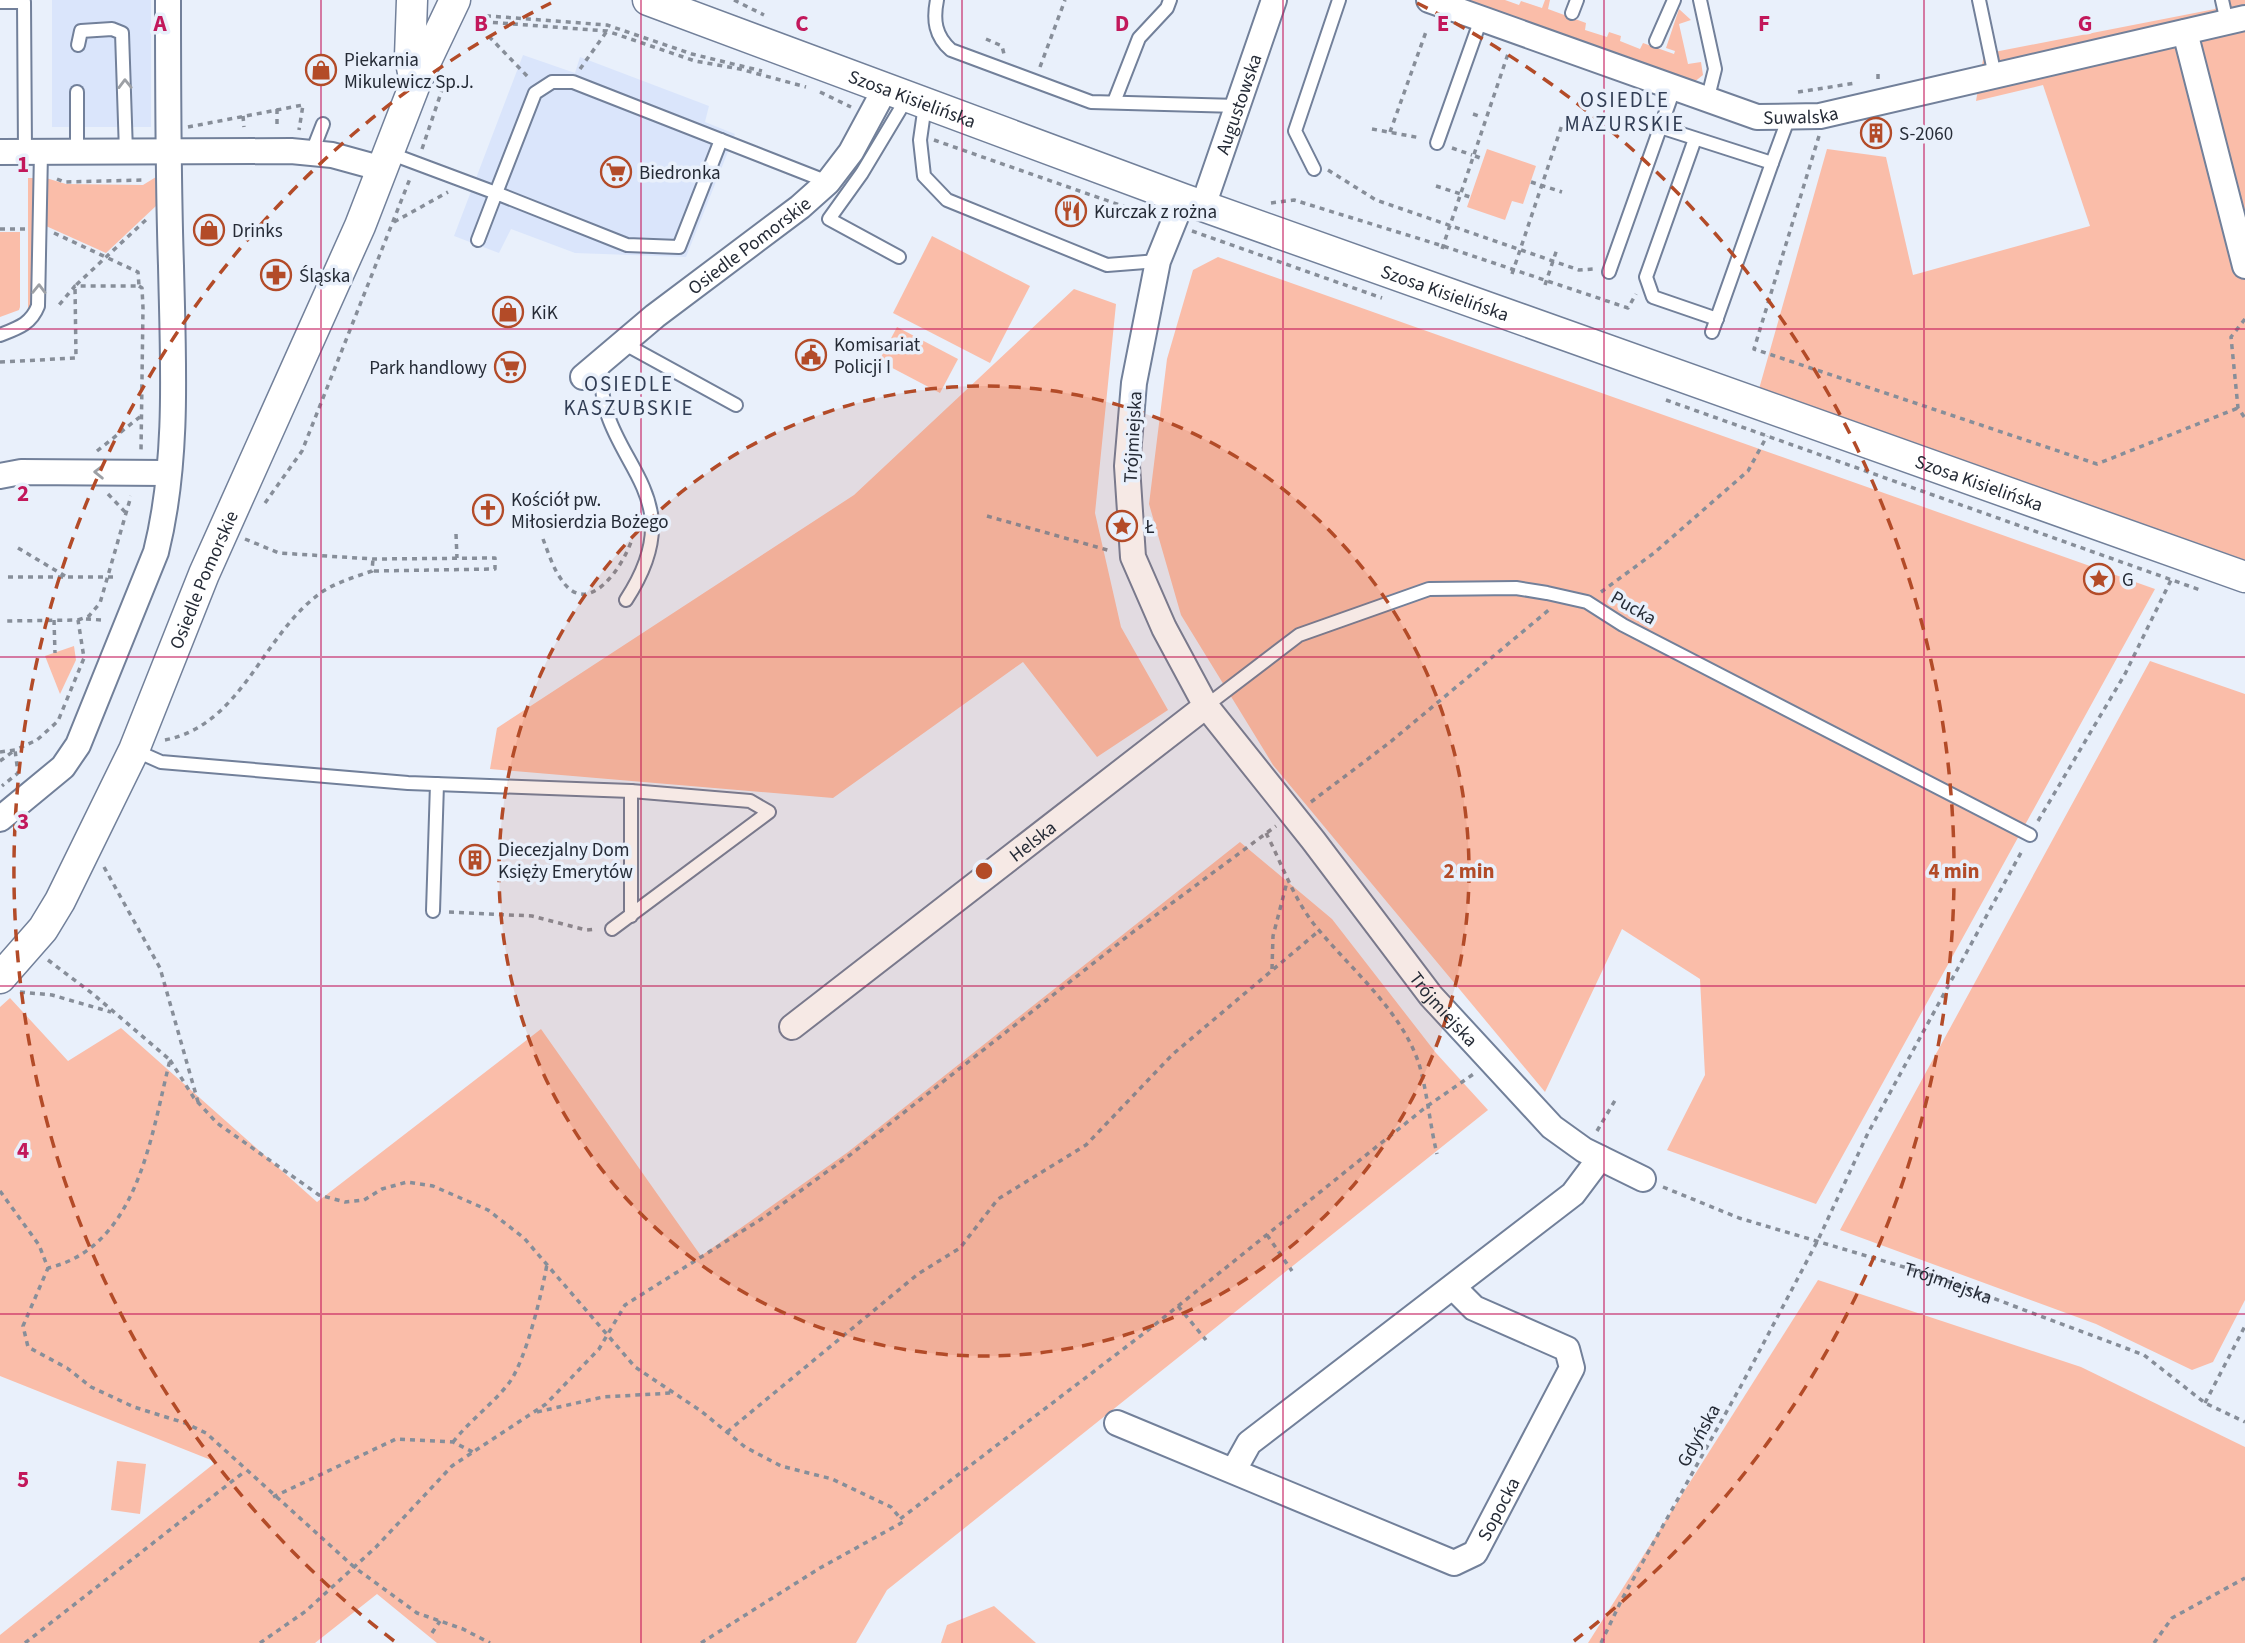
<svg xmlns="http://www.w3.org/2000/svg" width="2245" height="1643" font-family="'Source Sans 3',sans-serif">
<style>
.built{fill:#dae5fb}
.green{fill:#fabda9}
.lines{fill:none;stroke-linecap:round;stroke-linejoin:round}
.service-casing{stroke:#72809a;stroke-width:16}
.minor-casing{stroke:#72809a;stroke-width:28}
.tertiary-casing{stroke:#72809a;stroke-width:33}
.path{stroke:#878e99;stroke-width:3.5;stroke-dasharray:5 5;stroke-linecap:butt}
.service{stroke:#fff;stroke-width:12}
.minor{stroke:#fff;stroke-width:24}
.tertiary{stroke:#fff;stroke-width:30}
.oneway{stroke:#9da0a5}
.grid{fill:none;stroke:#c2185b;stroke-width:2;stroke-opacity:0.55}
.ring{fill:none;stroke:#b34b28;stroke-width:3.5;stroke-dasharray:12 9}
.labels{text-anchor:middle;stroke-width:7;stroke-linejoin:round;paint-order:stroke}
.poi-label{font-size:19px;fill:#252b36;stroke:#e9f0fb;text-anchor:start}
.street-label{font-size:19px;fill:#252b36;stroke:#e9f0fb}
.neighbourhood-label{font-size:21px;letter-spacing:2px;fill:#323e55;stroke:#e9f0fb}
.grid-label{font-size:23px;text-anchor:middle;font-weight:bold;fill:#c2185b;stroke:#e9f0fb;stroke-width:7;stroke-linejoin:round;paint-order:stroke}
.centre{fill:#b34b28;stroke:#e9f0fb;stroke-width:3.5}
.ring-label{font-size:21px;text-anchor:middle;font-weight:bold;fill:#b34b28;stroke:#e9f0fb;stroke-width:7;stroke-linejoin:round;paint-order:stroke}
</style>
<rect width="100%" height="100%" fill="#e9f0fb"/>
<g class="built">
<rect x="52" y="0" width="99" height="127"/>
<path d="M523,55L575,73L580,57L709,106L705,122L735,134L686,257L575,253L511,229L499,253L454,236Z"/>
</g>
<g class="green">
<path d="M1462,0H1505L1519,5L1521,1L1542,8L1545,0H1550L1548,9L1586,23L1585,30L1607,37L1609,32L1621,36L1620,41L1640,49L1643,43L1674,54L1675,51L1666,48L1679,9L1691,20L1679,24L1688,64L1701,62L1703,75L1693,83Z"/>
<path d="M2222,0H2245V560L1759,389L1827,149L1886,157L1913,275L2090,226L2043,85L1976,101L1984,54L2215,9Z"/>
<path d="M1487,149L1536,166L1523,204L1512,201L1505,220L1467,207Z"/>
<path d="M156,177L157,205L106,253L46,226V178L66,184L143,185Z"/>
<path d="M28,178H33V301L28,312Z"/>
<path d="M0,232H20V307L19,310L0,317Z"/>
<path d="M932,236L1030,286L990,363L893,313Z"/>
<path d="M1218,257L2155,589L1816,1204L1667,1150L1705,1075L1700,979L1622,929L1545,1092L1273,765L1181,615L1149,504L1167,359L1193,270Z"/>
<path d="M1074,289L1116,304L1095,513L1121,627L1168,710L1097,757L1023,662L833,798L490,769L497,728L854,495Z"/>
<path d="M897,327L958,359L940,393L879,361Z"/>
<path d="M74,646L76,660L60,694L45,656Z"/>
<path d="M2150,661L2245,694V1300L2213,1362L2192,1370L2096,1324L1840,1230Z"/>
<path d="M1240,842L1332,919L1436,1053L1488,1110L887,1590L856,1643H437L377,1594L315,1643H0V1635L216,1462L0,1376V1007L10,998L68,1061L121,1028L317,1202L541,1029L701,1256L848,1152Z"/>
<path d="M1818,1280L2081,1367L2245,1447V1643H1588Z"/>
<path d="M117,1461L146,1464L140,1514L111,1510Z"/>
<path d="M994,1606L1036,1643H941L947,1625Z"/>
</g>
<g class="lines">
<g class="service-casing">
<g id="service">
<path d="M937,0C933,20 935,36 951,50L1091,102L1238,106"/>
<path d="M1700,0L1715,69L1707,101"/>
<path d="M1979,0L1995,76"/>
<path d="M2222,0L2227,22"/>
<path d="M0,2H24L25,152"/>
<path d="M1572,13L1577,0"/>
<path d="M1656,41L1674,0"/>
<path d="M78,45L81,31L112,29L122,33L126,152"/>
<path d="M1114,102L1139,38L1167,8L1170,0"/>
<path d="M925,105L920,140L924,176L947,200L1107,265L1158,261"/>
<path d="M1660,127L1772,163L1712,332"/>
<path d="M1695,139L1646,277L1653,297L1717,319"/>
<path d="M1437,143L1481,19"/>
<path d="M77,152V92"/>
<path d="M312,152L323,124"/>
<path d="M389,153L496,193L535,93L552,82H573L828,182"/>
<path d="M1772,163L1789,117"/>
<path d="M1314,169L1295,131L1339,0"/>
<path d="M478,240L496,193L627,245L679,247L721,140"/>
<path d="M899,257L829,219L862,173L907,98"/>
<path d="M1609,272L1674,89"/>
<path d="M0,335C18,328 31,324 38,306L41,152"/>
<path d="M623,343L736,405"/>
<path d="M602,364C592,462 700,487 626,600"/>
<path d="M1206,706L1299,635L1429,589L1516,588L1547,593L1587,602L1623,625L2030,835"/>
<path d="M134,750L161,762L408,783L631,791L750,801L769,812L612,929"/>
<path d="M631,791V916"/>
<path d="M433,911L437,784"/>
</g>
</g>
<g class="minor-casing">
<g id="minor">
<path id="s2" d="M1429,0L1757,117L1820,116L2245,18"/>
<path d="M2185,32L2245,266"/>
<path d="M0,152L291,151L332,155L383,169"/>
<path id="s3" d="M1183,199L1158,261L1134,383L1127,466L1133,557L1164,628L1206,706L1313,840L1431,996L1552,1127L1584,1150L1643,1179"/>
<path id="s4" d="M1203,206L1274,0"/>
<path id="s5" d="M583,377L655,316L800,207L828,182L851,152L885,89"/>
<path d="M0,476L21,472L167,473"/>
<path d="M0,819L63,767L78,745L156,552C179,460 173,360 171,266C168,177 168,89 168,0"/>
<path id="s6" d="M792,1027L1206,706"/>
<path id="s7" d="M1117,1423L1454,1563L1475,1553L1572,1368L1567,1349L1474,1308L1453,1287"/>
<path d="M1234,1470L1249,1443L1573,1194L1600,1158"/>
</g>
</g>
<g class="tertiary-casing">
<g id="tertiary">
<path d="M412,0L410,57L415,83"/>
<path id="s8" d="M648,0L1183,199L2245,577"/>
<path id="s9" d="M0,978L43,929L60,901L134,750L204,574L360,226L415,84L455,0"/>
</g>
</g>
<g class="path">
<path d="M734,0L764,15"/>
<path d="M476,15L607,25L692,54L762,71"/>
<path d="M473,21L607,31L695,61L740,69L806,87"/>
<path d="M475,22L530,79"/>
<path d="M986,39L1002,46L1004,54"/>
<path d="M1040,67L1065,0"/>
<path d="M580,69L607,31"/>
<path d="M1878,79V70"/>
<path d="M820,92L851,107"/>
<path d="M1798,92L1856,83"/>
<path d="M277,109V127"/>
<path d="M1473,114L1482,117"/>
<path d="M243,116L244,127"/>
<path d="M188,127L303,105L299,130"/>
<path d="M1372,129L1421,138"/>
<path d="M1390,132L1427,29"/>
<path d="M1819,136L1754,349L2097,464L2238,408"/>
<path d="M934,140L1151,216"/>
<path d="M1452,148L1472,155"/>
<path d="M422,149L444,84"/>
<path d="M1475,156L1483,159"/>
<path d="M1328,170L1376,200L1579,270L1594,269"/>
<path d="M57,179L64,182L146,180"/>
<path d="M1531,182L1562,192"/>
<path d="M1436,186L1470,197"/>
<path d="M1271,203L1294,200L1443,246L1628,308L1636,294"/>
<path d="M394,222L448,192"/>
<path d="M0,229H26"/>
<path d="M1192,231L1382,298"/>
<path d="M54,233L138,272L139,286H75L59,305"/>
<path d="M1442,249L1509,51"/>
<path d="M1512,274L1562,125"/>
<path d="M1545,285L1557,249"/>
<path d="M139,286L142,288L143,308L141,451"/>
<path d="M2245,319L2231,337L2238,408L2245,418"/>
<path d="M0,362L76,358L75,286L149,217"/>
<path d="M1666,400L2203,591"/>
<path d="M97,451L141,416"/>
<path d="M108,494L126,513"/>
<path d="M265,503L302,451L411,176"/>
<path d="M987,516L1111,551"/>
<path d="M456,534L457,558"/>
<path d="M245,539L279,553L373,559L495,558V569L372,571"/>
<path d="M543,539C548,552 553,568 561,579C588,621 624,565 632,539"/>
<path d="M18,548L65,576"/>
<path d="M8,577H118"/>
<path d="M1601,592L1654,553L1748,471L1767,436"/>
<path d="M86,619L102,620"/>
<path d="M54,620L55,653"/>
<path d="M78,620L89,616L100,603L131,496"/>
<path d="M165,740C240,725 260,642 314,598C330,584 352,578 372,571L373,559"/>
<path d="M0,752L15,750L37,740L58,721L84,658L78,620L7,621"/>
<path d="M0,761L15,750L18,773L2,786"/>
<path d="M1311,802L1389,743L1550,609"/>
<path d="M2038,821L2125,674L2171,580"/>
<path d="M1266,833C1282,864 1292,895 1313,923C1348,967 1401,1009 1419,1064C1427,1090 1430,1126 1437,1154"/>
<path d="M104,867L160,968L198,1102"/>
<path d="M449,912L532,916L586,930L597,929"/>
<path d="M48,960L93,994L170,1060C151,1136 138,1247 48,1268"/>
<path d="M1272,969L1273,936L1287,882"/>
<path d="M20,992L52,995L111,1012"/>
<path d="M170,1060L194,1098L217,1123L319,1195L345,1202L364,1200L382,1189L407,1182L433,1186L488,1210L524,1238L635,1367L701,1411L745,1447L781,1466L832,1479L891,1507L900,1518"/>
<path d="M1597,1131L1617,1097"/>
<path id="s1" d="M1663,1187L1739,1218L1934,1276L2144,1355L2205,1403L2245,1422"/>
<path d="M0,1191L39,1245L48,1268L23,1326L28,1347L67,1368L91,1387L134,1407L185,1423L206,1433L354,1567L417,1613L463,1629L490,1643"/>
<path d="M1267,1235L1292,1271"/>
<path d="M1178,1306L1206,1340"/>
<path d="M2205,1403L2245,1326"/>
<path d="M537,1412L603,1397L671,1393"/>
<path d="M727,1432L918,1274L960,1248L998,1199L1086,1145L1173,1054L1320,930"/>
<path d="M453,1442C470,1420 493,1404 509,1383C526,1360 542,1293 547,1264"/>
<path d="M273,1497L396,1439L453,1442L473,1452"/>
<path d="M432,1633L440,1621"/>
<path d="M25,1643L244,1472"/>
<path d="M260,1643L306,1611L376,1547L452,1466L546,1404L599,1349L625,1305L763,1218L850,1155L1133,932L1276,826"/>
<path d="M701,1643L820,1568L903,1522L900,1519L1147,1331L1426,1107L1475,1073"/>
<path d="M1601,1643L1621,1601L1742,1384L1818,1240L1868,1133L2023,849"/>
<path d="M2154,1643L2172,1618L2245,1578"/>
</g>
<use href="#service" class="service"/>
<use href="#minor" class="minor"/>
<use href="#tertiary" class="tertiary"/>
</g>
<defs><path id="oneway-chevron" d="M-2-3.5L2.5 0L-2 3.5" fill="none" stroke-width="1.6" stroke-linecap="round" stroke-linejoin="round" transform="scale(1.75)"/></defs>
<g class="oneway">
<use href="#oneway-chevron" transform="translate(125 84) rotate(-91)"/>
<use href="#oneway-chevron" transform="translate(39 289) rotate(-89)"/>
<use href="#oneway-chevron" transform="translate(99 472) rotate(-179)"/>
</g>
<path class="grid" d="M321,0V1643M641,0V1643M962,0V1643M1283,0V1643M1604,0V1643M1924,0V1643M0,329H2245M0,657H2245M0,986H2245M0,1314H2245"/>
<circle cx="984" cy="871" r="485" fill="#b34b28" fill-opacity=".12"/>
<g class="ring">
<circle cx="984" cy="871" r="485"/>
<path d="M394 1641A970 970 0 0 1 551 3M1417 3A970 970 0 0 1 1574 1641"/>
</g>
<defs>
<g id="shop-ring" transform="scale(1.575)"><circle r="9.5" fill="#e9f0fb" stroke="#b34b28" stroke-width="1.5"/><path d="M-5-2.5h2.3a2.7 3.5 0 0 1 5.4 0H5L5.5 6h-11ZM-1.5-2.5h3a1.5 2.3 0 0 0-3 0Z" fill="#b34b28"/></g>
<g id="building-ring" transform="scale(1.575)"><circle r="9.5" fill="#e9f0fb" stroke="#b34b28" stroke-width="1.5"/><path d="M-4-6H4V6H1V3H-1V6H-4ZM-2.5-4.3h1.7v1.8h-1.7ZM.8-4.3h1.7v1.8H.8ZM-2.5-1h1.7V.8h-1.7ZM.8-1h1.7V.8H.8Z" fill="#b34b28"/></g>
<g id="supermarket-ring" transform="scale(1.575)"><circle r="9.5" fill="#e9f0fb" stroke="#b34b28" stroke-width="1.5"/><path d="M-6-5.5h2.5l.6 2H6L4.5 2H-2.5L-4.4-4H-6ZM-1.5 3.2a1.3 1.3 0 1 0 .1 0ZM3 3.2a1.3 1.3 0 1 0 .1 0Z" fill="#b34b28"/></g>
<g id="restaurant-ring" transform="scale(1.575)"><circle r="9.5" fill="#e9f0fb" stroke="#b34b28" stroke-width="1.5"/><path d="M-5-6h1v4h1v-4h1v4h1v-4h1v5L-1.5 .5V6h-2V.5L-5-1ZM5-6V6H3V1.5H1.5Q1.5-4 5-6Z" fill="#b34b28"/></g>
<g id="pharmacy-ring" transform="scale(1.575)"><circle r="9.5" fill="#e9f0fb" stroke="#b34b28" stroke-width="1.5"/><path d="M-2-6h4v4h4v4h-4v4h-4v-4h-4v-4h4Z" fill="#b34b28"/></g>
<g id="civic-ring" transform="scale(1.575)"><circle r="9.5" fill="#e9f0fb" stroke="#b34b28" stroke-width="1.5"/><path d="M-.6-6.5H3V-4.5H.6V-3L4-1V1h2V6H-6V1h2V-1L-.6-3ZM-1.2 2.5V6h2.4V2.5Z" fill="#b34b28"/></g>
<g id="church-ring" transform="scale(1.575)"><circle r="9.5" fill="#e9f0fb" stroke="#b34b28" stroke-width="1.5"/><path d="M-1.2-6h2.4v3.5h3.3v2.4h-3.3V6h-2.4V-.1h-3.3v-2.4h3.3Z" fill="#b34b28"/></g>
<g id="sight-ring" transform="scale(1.575)"><circle r="9.5" fill="#e9f0fb" stroke="#b34b28" stroke-width="1.5"/><path d="M0-6L1.8-2.2L6-1.7L2.9 1.2L3.7 5.4L0 3.3L-3.7 5.4L-2.9 1.2L-6-1.7L-1.8-2.2Z" fill="#b34b28"/></g>
</defs>
<g fill-rule="evenodd">
<use href="#shop-ring" x="321" y="70"/>
<use href="#building-ring" x="1876" y="133"/>
<use href="#supermarket-ring" x="616" y="172"/>
<use href="#restaurant-ring" x="1071" y="211"/>
<use href="#shop-ring" x="209" y="230"/>
<use href="#pharmacy-ring" x="276" y="275"/>
<use href="#shop-ring" x="508" y="312"/>
<use href="#civic-ring" x="811" y="355"/>
<use href="#supermarket-ring" x="510" y="367"/>
<use href="#church-ring" x="488" y="510"/>
<use href="#sight-ring" x="1122" y="526"/>
<use href="#sight-ring" x="2099" y="579"/>
<use href="#building-ring" x="475" y="860"/>
</g>
<g class="labels">
<g class="poi-label">
<text x="344" y="66">Piekarnia<tspan x="344" dy="22">Mikulewicz Sp.J.</tspan></text>
<text x="1899" y="140">S-2060</text>
<text x="639" y="179">Biedronka</text>
<text x="1094" y="218">Kurczak z rożna</text>
<text x="232" y="237">Drinks</text>
<text x="299" y="282">Śląska</text>
<text x="531" y="319">KiK</text>
<text x="834" y="351">Komisariat<tspan x="834" dy="22">Policji I</tspan></text>
<text x="487" y="374" text-anchor="end">Park handlowy</text>
<text x="511" y="506">Kościół pw.<tspan x="511" dy="22">Miłosierdzia Bożego</tspan></text>
<text x="1145" y="533">Ł</text>
<text x="2122" y="586">G</text>
<text x="498" y="856">Diecezjalny Dom<tspan x="498" dy="22">Księży Emerytów</tspan></text>
</g>
<g class="street-label">
<text dy="7" stroke="none"><textPath href="#s8" startOffset="282">Szosa Kisielińska</textPath></text>
<text dy="7" stroke="none"><textPath href="#s4" startOffset="108">Augustowska</textPath></text>
<text dy="7" stroke="none"><textPath href="#s2" startOffset="392">Suwalska</textPath></text>
<text dy="7" stroke="none"><textPath href="#s5" startOffset="212">Osiedle Pomorskie</textPath></text>
<text dy="7" stroke="none"><textPath href="#s8" startOffset="849">Szosa Kisielińska</textPath></text>
<text transform="translate(1132 437) rotate(-87)" y="7">Trójmiejska</text>
<text dy="7" stroke="none"><textPath href="#s8" startOffset="1416">Szosa Kisielińska</textPath></text>
<text dy="7" stroke="none"><textPath href="#s9" startOffset="450">Osiedle Pomorskie</textPath></text>
<text transform="translate(1634 607) rotate(30)" y="7">Pucka</text>
<text dy="7" stroke="none"><textPath href="#s6" startOffset="304">Helska</textPath></text>
<text dy="7" stroke="none"><textPath href="#s3" startOffset="917">Trójmiejska</textPath></text>
<text dy="7" stroke="none"><textPath href="#s1" startOffset="301">Trójmiejska</textPath></text>
<text transform="translate(1698 1435) rotate(-61)" y="7">Gdyńska</text>
<text dy="7" stroke="none"><textPath href="#s7" startOffset="438">Sopocka</textPath></text>
</g>
<g class="neighbourhood-label">
<text x="1625" y="107">OSIEDLE<tspan x="1625" dy="24">MAZURSKIE</tspan></text>
<text x="629" y="391">OSIEDLE<tspan x="629" dy="24">KASZUBSKIE</tspan></text>
</g>
</g>
<g class="grid-label">
<text x="160" y="31">A</text>
<text x="481" y="31">B</text>
<text x="802" y="31">C</text>
<text x="1122" y="31">D</text>
<text x="1443" y="31">E</text>
<text x="1764" y="31">F</text>
<text x="2085" y="31">G</text>
<text x="23" y="172">1</text>
<text x="23" y="501">2</text>
<text x="23" y="829">3</text>
<text x="23" y="1158">4</text>
<text x="23" y="1487">5</text>
</g>
<circle cx="984" cy="871" r="10" class="centre"/>
<g class="ring-label">
<text x="1469" y="878">2 min</text>
<text x="1954" y="878">4 min</text>
</g>
</svg>
